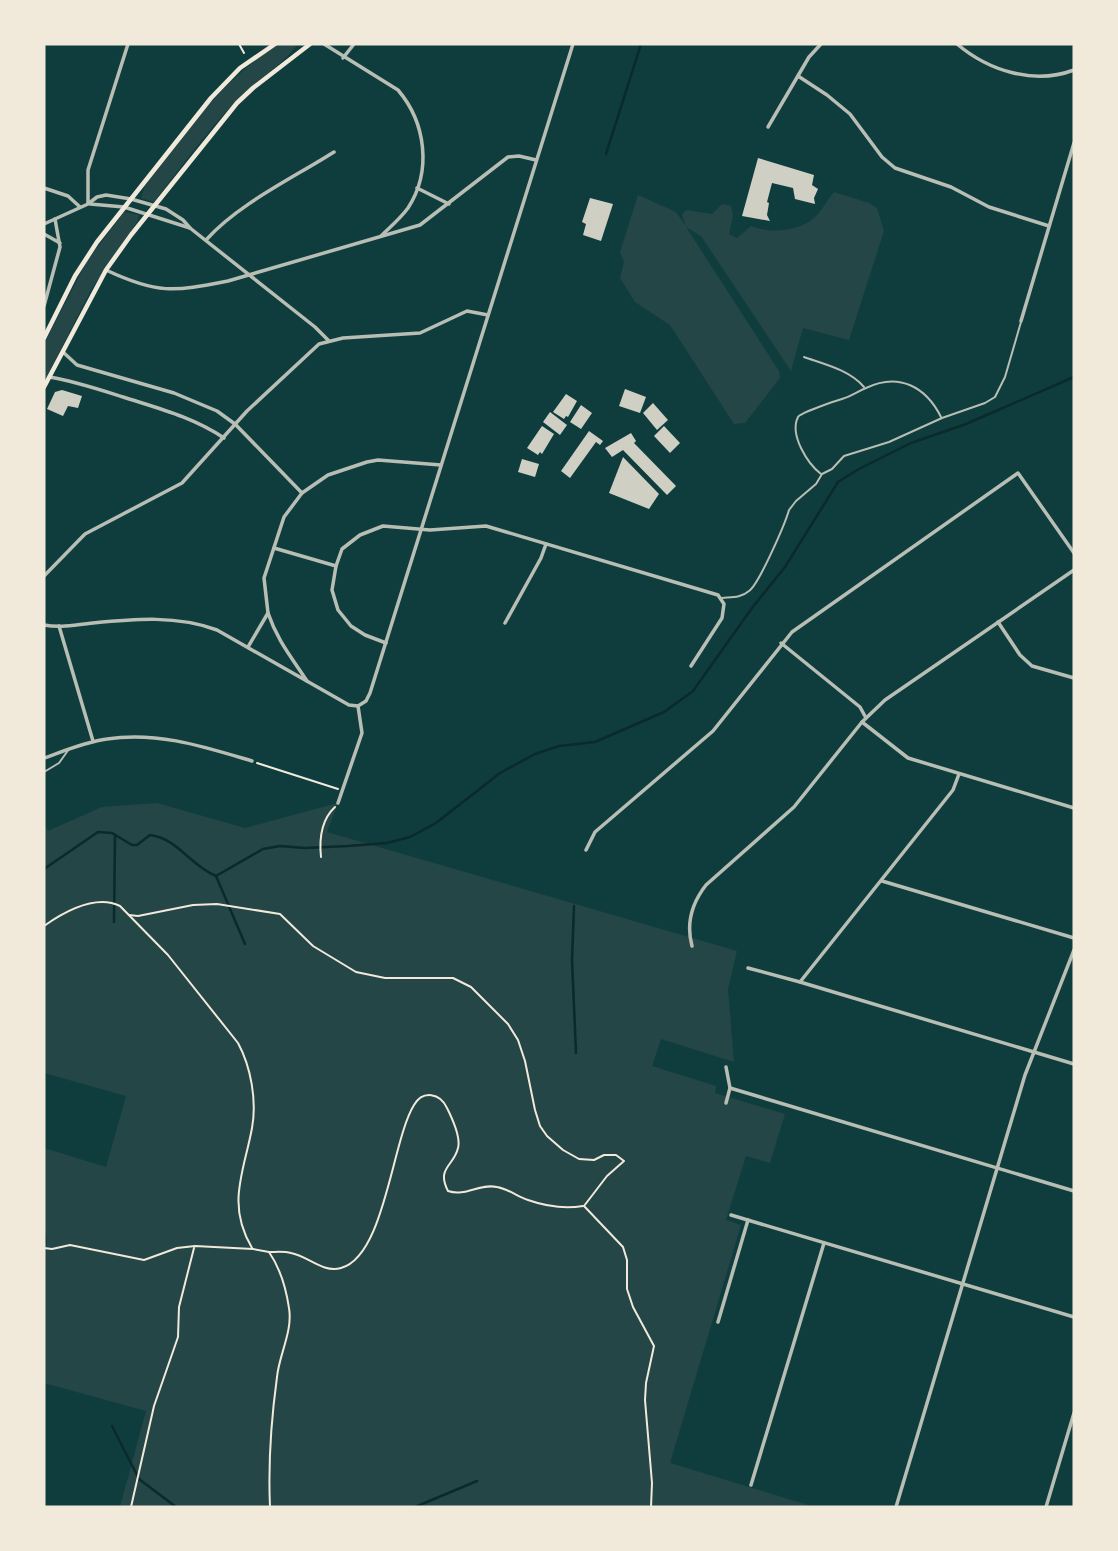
<svg xmlns="http://www.w3.org/2000/svg" width="1118" height="1551" font-family="'IBM Plex Sans',sans-serif">
<style>
.green{fill:#244646}
.lines{fill:none;stroke-linecap:round;stroke-linejoin:round}
.stream{stroke:#0a2a2b;stroke-width:2.5}
.building{fill:#cfcfc3}
.path{stroke:#f1e9da;stroke-width:2}
.service{stroke:#b8beb3;stroke-width:2}
.minor{stroke:#b8beb3;stroke-width:3.5}
.secondary{stroke:#f1e9da;stroke-width:4.5}
</style>
<rect width="100%" height="100%" fill="#0f3d3e"/>
<g class="green">
<path d="M279,44H298C281,66 257,80 237,100C207,131 181,167 154,202L141,198L145,186C185,133 222,79 279,44Z"/>
<path d="M834,192L869,203L877,208L884,231L849,340L803,328L791,371L701,236L686,227L779,371L780,378L745,423L734,424L670,325L635,302L620,278L624,262L620,252L638,195L676,212L686,226L682,215L686,210L712,214L722,204L731,206L733,216L729,234L737,238L751,226C771,234 802,232 818,214C824,207 828,199 834,192Z"/>
<path d="M124,212L139,215L137,222L91,290L44,382V344L87,261Z"/>
<path d="M157,803L245,828L338,803L327,832L737,951L728,989L734,1062L661,1039L652,1066L716,1086L715,1093L785,1114L770,1163L746,1156L726,1220L741,1225L670,1463L815,1507H120L146,1411L44,1383V1254L47,1242L44,1215V1148L106,1167L126,1096L44,1073V823L48,831L102,807Z"/>
</g>
<g class="lines">
<g class="stream">
<path d="M606,154L641,44"/>
<path d="M44,869L98,832L112,833L132,845H137L150,835C177,838 191,866 216,876L263,849L280,846L305,848L348,846L387,843L410,837L436,823L500,773L535,754L559,746L595,742L664,712L693,691L752,608L785,567L838,482L857,470L911,443L966,424L1074,377"/>
<path d="M216,876L245,944"/>
<path d="M574,906L572,960L576,1053"/>
<path d="M114,922L115,835"/>
<path d="M112,1426L139,1479L176,1507"/>
<path d="M415,1507L477,1481"/>
</g>
</g>
<g class="building">
<path d="M758,158L814,175L812,185L818,189L814,198L815,204L795,199L793,188L772,183L767,202L769,203L767,215L770,221L742,216Z"/>
<path d="M590,198L613,204L601,241L583,235L586,224L582,222Z"/>
<path d="M625,389L646,397L640,413L619,406Z"/>
<path d="M62,390L82,396L78,408L68,406L63,416L47,409L55,392Z"/>
<path d="M566,394L577,401L568,417L566,416L564,419L553,412Z"/>
<path d="M653,403L668,420L657,430L643,413Z"/>
<path d="M581,405L592,413L581,429L570,422Z"/>
<path d="M550,412L567,425L560,435L543,422Z"/>
<path d="M542,426L554,434L542,454L540,452L538,455L527,448Z"/>
<path d="M664,426L680,443L670,453L654,436Z"/>
<path d="M589,431L603,441L600,445L596,442L570,478L561,471Z"/>
<path d="M631,433L636,441L634,443L676,486L667,495L623,450L612,457L605,448Z"/>
<path d="M623,457L659,494L649,509L609,493Z"/>
<path d="M522,459L539,464L535,477L518,472Z"/>
</g>
<g class="lines">
<g class="path">
<path d="M239,44L244,53"/>
<path d="M257,763L338,789"/>
<path d="M321,857C319,838 321,820 335,807"/>
<path d="M129,915L138,916L193,905L217,904L280,914L313,946L356,972L385,978H453L471,987L508,1024L518,1040L525,1061L535,1110L540,1126L547,1136L563,1150L579,1159L594,1160L604,1155H616L624,1161L607,1176L584,1206L623,1247L627,1260V1289L633,1307L654,1346L646,1383L645,1400L652,1483L651,1507"/>
<path d="M44,926C64,912 95,894 120,906L168,955L238,1043C251,1067 257,1101 252,1128C244,1172 226,1204 252,1248"/>
<path d="M44,1248L52,1249L70,1245L144,1260L177,1248L195,1246L253,1249L269,1252C280,1268 286,1288 289,1308C293,1331 279,1355 277,1377C271,1421 268,1463 270,1507"/>
<path d="M269,1252C276,1252 284,1251 291,1253C308,1256 322,1273 341,1268C385,1256 392,1140 414,1105C423,1090 440,1093 447,1108C452,1118 461,1137 458,1148C454,1166 436,1168 448,1191C466,1197 479,1183 497,1187C508,1189 517,1196 528,1200C545,1206 565,1209 583,1206"/>
<path d="M131,1507L154,1406L178,1337L179,1307L194,1248"/>
</g>
<g class="service">
<path d="M804,357C824,364 850,370 864,387"/>
<path d="M821,474C808,464 789,435 798,417C800,413 835,401 842,399C853,396 856,392 866,388C899,372 926,387 941,417"/>
<path d="M722,598C731,597 741,598 749,591C759,584 785,524 789,510L796,501L816,484L822,474L832,469L844,456L889,442L942,418L985,403L995,397L1005,377L1021,322"/>
<path d="M44,772L59,763L69,749"/>
</g>
<g class="minor">
<path d="M324,44L398,90C426,123 432,171 408,208C400,219 390,227 381,236"/>
<path d="M957,44C989,71 1034,85 1074,70"/>
<path d="M343,58L354,44"/>
<path d="M798,76L827,95L850,114L882,157L895,168L951,187L989,207L1049,226"/>
<path d="M768,127L809,57L821,44"/>
<path d="M44,188L68,196L80,207"/>
<path d="M417,188L449,204"/>
<path d="M88,203V170L128,44"/>
<path d="M90,204L124,207L190,228"/>
<path d="M44,224L88,204L97,197L106,195L131,199L166,209L183,220L190,228L315,327L329,341"/>
<path d="M44,234L60,243"/>
<path d="M206,240C238,204 293,178 334,152"/>
<path d="M106,270C157,294 173,292 228,281L420,225L508,157L519,156L536,160"/>
<path d="M44,306L60,247L55,219"/>
<path d="M1021,321L1074,143"/>
<path d="M63,352L77,365L174,393L217,411L235,424L302,493"/>
<path d="M49,377C74,381 98,389 123,397C157,408 193,417 224,438"/>
<path d="M274,548L336,566"/>
<path d="M44,576L85,534L182,483L247,411L319,344L343,338L420,333L467,311L488,315"/>
<path d="M268,613C277,640 292,658 307,681"/>
<path d="M998,622L1020,655L1032,666L1074,678"/>
<path d="M505,623L541,558L546,544"/>
<path d="M44,625C60,628 77,625 93,623C135,619 177,615 217,630L349,705L358,706"/>
<path d="M59,626L93,741"/>
<path d="M386,643L365,635L351,626L338,610L332,590L336,566L342,549L360,535L383,526L430,530L486,526L718,595L724,604L722,618L691,666"/>
<path d="M781,643L860,707L866,718"/>
<path d="M248,647L268,613L264,578L284,517L302,493L328,475L367,462L378,460L441,465"/>
<path d="M358,706L366,701L370,693L573,44"/>
<path d="M862,722L908,758L1074,808"/>
<path d="M44,758C64,751 85,742 107,739C157,731 205,747 252,761"/>
<path d="M338,803L362,733L358,706"/>
<path d="M586,850L595,832L713,731L792,632L1018,473L1074,553"/>
<path d="M882,881L1074,938"/>
<path d="M692,946C686,924 692,903 706,885L794,807L862,722L885,700L1074,570"/>
<path d="M748,968L800,982L1074,1064"/>
<path d="M800,982L953,790L959,774"/>
<path d="M730,1088L1074,1191"/>
<path d="M726,1103L730,1088L726,1067"/>
<path d="M731,1215L1074,1317"/>
<path d="M718,1322L748,1220"/>
<path d="M751,1485L824,1243"/>
<path d="M896,1507L1025,1075L1074,950"/>
<path d="M1046,1507L1074,1413"/>
</g>
<g class="secondary">
<path d="M44,338L75,276L97,242L211,98L240,68L275,44"/>
<path d="M44,387L106,270L131,235L237,103L253,88L310,44"/>
</g>
</g>
<rect width="1118" height="1551" fill="none" stroke="#f1e9da" stroke-width="91"/>
</svg>
